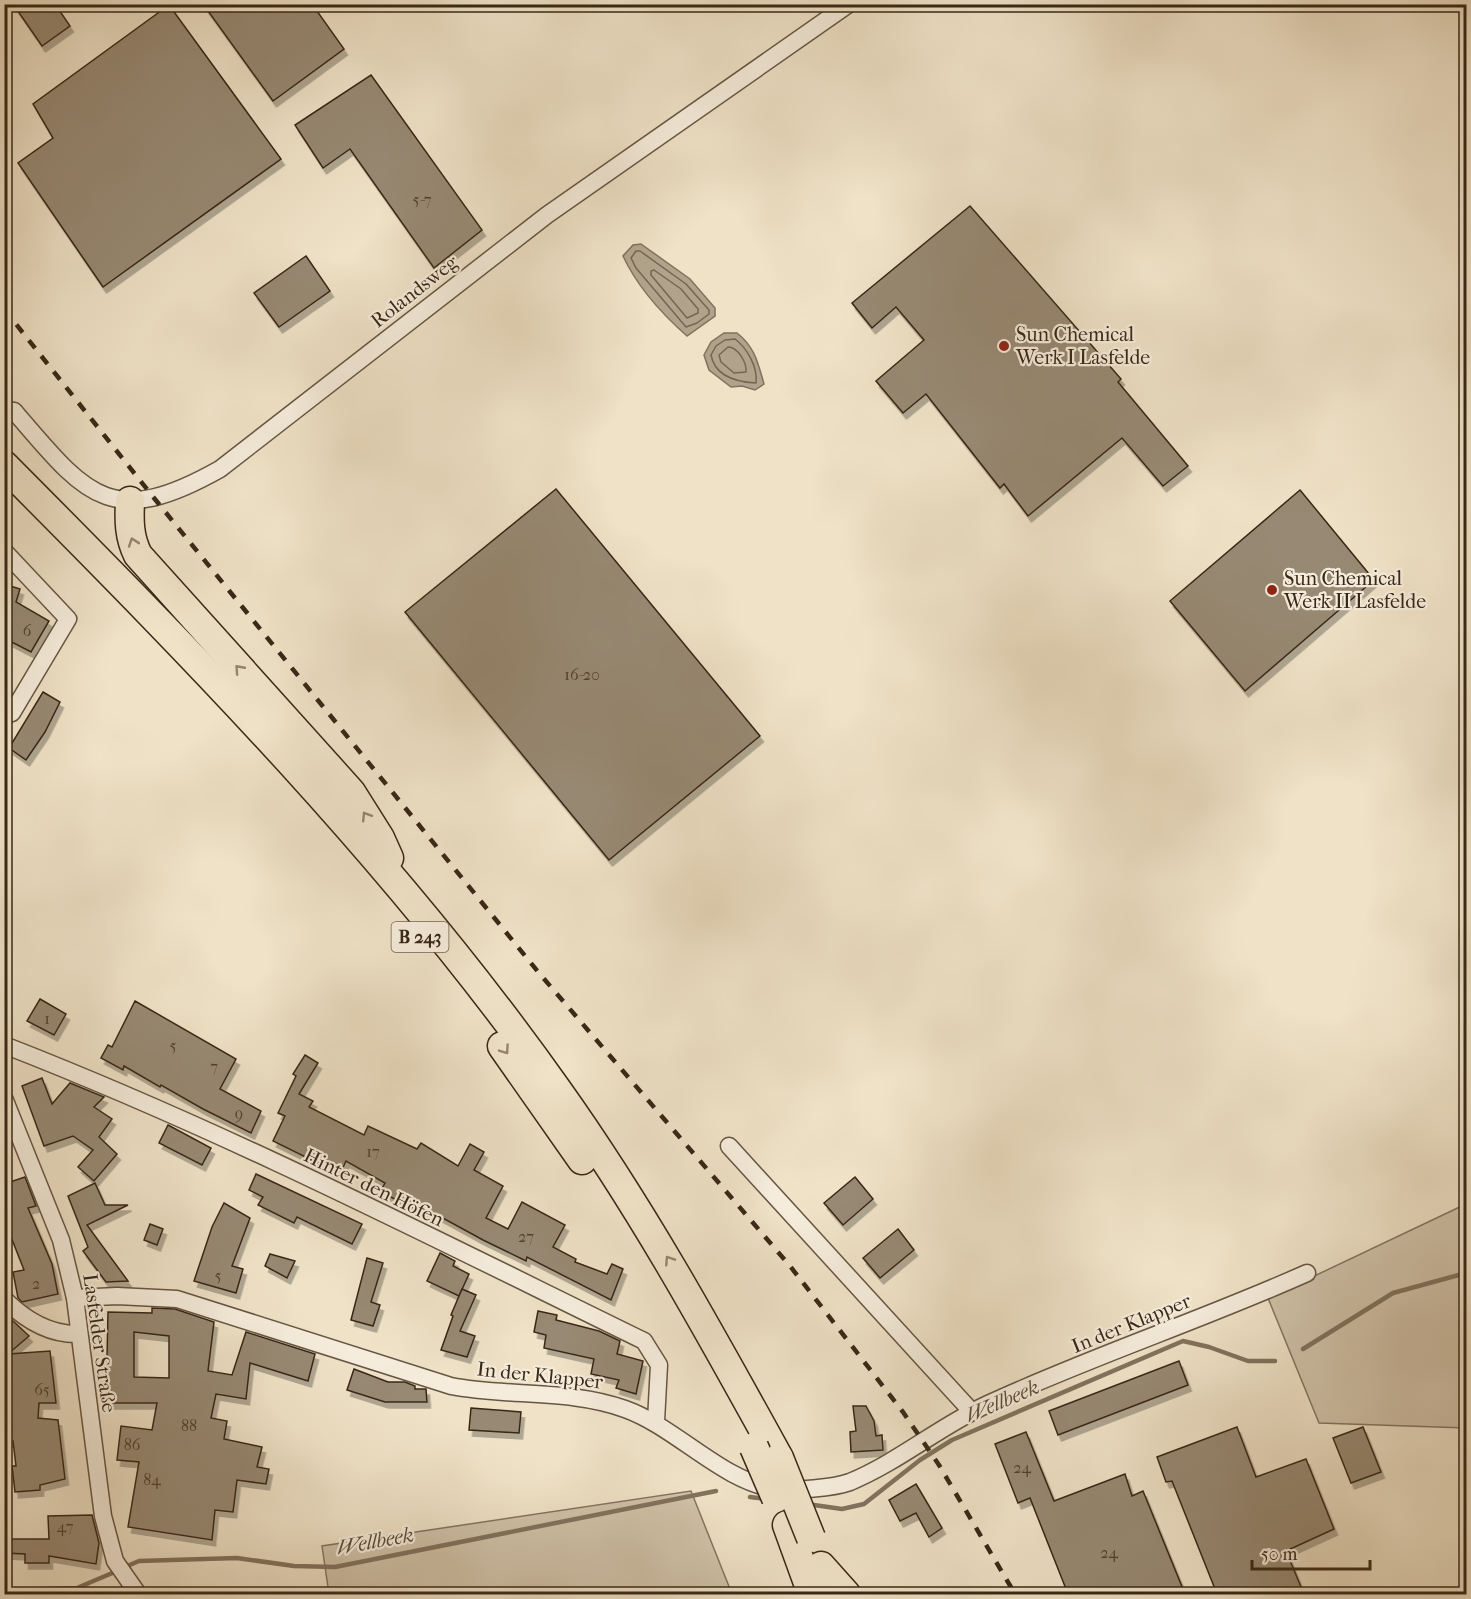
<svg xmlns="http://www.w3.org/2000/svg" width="1471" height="1599" font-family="'IM FELL French Canon',serif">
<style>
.green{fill:#d0c2a9;stroke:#847560;stroke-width:1.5}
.water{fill:#b1a38b;stroke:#81725d;stroke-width:1.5}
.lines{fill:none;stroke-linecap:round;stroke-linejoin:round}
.shore{stroke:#746651;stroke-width:1.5}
.stream{stroke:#81725d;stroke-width:4.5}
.building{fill:#978973;stroke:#382817;stroke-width:1.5;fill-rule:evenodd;filter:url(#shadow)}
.minor-casing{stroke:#665643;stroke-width:19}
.trunk-casing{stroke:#382817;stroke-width:31}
.minor{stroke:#f5ecdb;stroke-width:16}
.trunk{stroke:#efe2c7;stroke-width:28}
.rail{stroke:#382817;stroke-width:4.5;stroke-dasharray:10 10;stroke-linecap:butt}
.trunk-bridge-casing{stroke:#382817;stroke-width:31;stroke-linecap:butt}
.trunk-bridge{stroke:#efe2c7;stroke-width:28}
.oneway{stroke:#94856f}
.poi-dot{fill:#8f2418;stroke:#f5ecdb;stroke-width:2}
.labels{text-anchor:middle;stroke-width:4.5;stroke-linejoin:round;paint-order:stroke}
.number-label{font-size:16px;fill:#50402e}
.shield{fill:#f5ecdb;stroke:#716352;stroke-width:1.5}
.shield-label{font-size:18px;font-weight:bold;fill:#382817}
.street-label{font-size:20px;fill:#382817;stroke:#f5ecdb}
.poi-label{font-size:20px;fill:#382817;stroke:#f5ecdb;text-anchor:start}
.water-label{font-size:21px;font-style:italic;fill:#5c4d3a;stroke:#f5ecdb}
</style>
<defs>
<filter id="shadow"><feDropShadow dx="3.5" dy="6" stdDeviation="0" flood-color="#0004"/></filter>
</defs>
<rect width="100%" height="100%" fill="#efe2c7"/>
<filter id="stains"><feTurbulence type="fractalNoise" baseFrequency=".00333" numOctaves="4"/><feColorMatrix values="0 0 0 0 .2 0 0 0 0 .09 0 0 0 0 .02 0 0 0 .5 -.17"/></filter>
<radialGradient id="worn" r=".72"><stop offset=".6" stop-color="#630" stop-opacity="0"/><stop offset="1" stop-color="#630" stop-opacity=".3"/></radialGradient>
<g class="green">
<path d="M1466,1204V1428L1319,1423L1268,1298Z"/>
<path d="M691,1491L732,1594H329L322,1546Z"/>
</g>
<g class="water">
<path d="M641,244L690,279L715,308V316L687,336C662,314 637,286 623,256L633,245Z"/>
<path d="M724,333H737C755,347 758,363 764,384L755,390L742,386L731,387L709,370L704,355L711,342Z"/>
</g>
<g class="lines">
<g class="shore">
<path d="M636,251H640L686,284L709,310V314L697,323L686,327L636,268L631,258Z"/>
<path d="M651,271L654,270L681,289L698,309V313L687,318L651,275Z"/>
<path d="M725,340L735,339C747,348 758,367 756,383C737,382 715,377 711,355L716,346Z"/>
<path d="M728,347C738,347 747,363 746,372L734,373L721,362L719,355Z"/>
</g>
<g class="stream">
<path d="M1303,1349L1393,1293L1466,1273"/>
<path d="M750,1497L766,1499"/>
<path d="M807,1504L842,1509L864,1504L920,1460L952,1440L1183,1341L1209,1347L1248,1361H1275"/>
<path d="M125,1567L139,1561L237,1558L294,1566L335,1567L716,1491"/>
<path d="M7,1594L13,1590L77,1588L117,1571"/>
</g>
</g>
<g class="building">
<path d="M13,4H55L70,26L42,46Z"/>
<path d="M203,4H312L344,49L273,101Z"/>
<path d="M169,5L281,159L103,287L18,163L53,138L33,104Z"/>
<path d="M371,75L482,230L434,268L350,149L323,168L295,125Z"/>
<path d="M970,206L1121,379L1118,382L1188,466L1163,486L1122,438L1028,516L1004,484L1000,488L926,394L903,413L876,381L924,340L896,307L872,328L852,303Z"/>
<path d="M306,256L330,291L279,327L254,293Z"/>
<path d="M556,489L760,736L609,860L405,612Z"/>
<path d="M1300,490L1374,580L1245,691L1170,601Z"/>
<path d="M4,584L20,589L16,602L49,621L31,652L4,638Z"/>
<path d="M43,692L60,702L45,732L26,760L9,748Z"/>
<path d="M40,999L66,1014L54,1035L27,1021Z"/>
<path d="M135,1001L236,1059L220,1089L261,1111L251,1133L203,1109L161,1085L160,1087L124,1066L123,1070L101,1058L108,1045L112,1047Z"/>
<path d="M305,1055L318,1063L299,1094L313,1101L309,1107L364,1135L368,1126L417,1149L421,1143L458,1166L470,1144L484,1152L474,1170L503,1186L486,1218L508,1229L522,1202L565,1225L553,1247L576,1259L575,1262L607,1274L612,1264L623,1269L611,1300L527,1257L526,1261L483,1240L430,1211L428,1215L380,1192L385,1183L346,1161L340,1174L273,1141L285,1116L278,1113L296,1076L293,1074Z"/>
<path d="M42,1078L52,1104L70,1083L104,1097L94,1107L112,1119L99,1137L117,1154L94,1181L78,1167L93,1150L73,1136L44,1146L22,1086Z"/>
<path d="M168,1125L211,1148L202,1165L159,1143Z"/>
<path d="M256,1174L362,1224L352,1244L297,1217L294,1223L258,1205L263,1197L249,1190Z"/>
<path d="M25,1177L36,1206L28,1208L52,1264L58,1294L22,1302L18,1298L13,1272L24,1270L4,1219V1184Z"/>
<path d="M855,1177L873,1199L843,1225L824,1203Z"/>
<path d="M95,1183L105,1205H128L87,1225L128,1281L106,1282L83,1251L88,1247L68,1196Z"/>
<path d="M224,1203L250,1218L232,1266L243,1269L236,1293L194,1281L212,1227Z"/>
<path d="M150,1224L163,1229L157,1245L144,1240Z"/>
<path d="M898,1229L914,1250L880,1278L863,1258Z"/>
<path d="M440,1253L455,1261L453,1266L469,1274L459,1296L427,1281Z"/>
<path d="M270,1254L295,1261L287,1278L265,1266Z"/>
<path d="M367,1258L383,1263L371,1302L380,1305L373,1326L351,1320Z"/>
<path d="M462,1289L476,1295L460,1331L475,1336L467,1357L441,1350L453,1316L451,1315Z"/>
<path d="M152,1308L175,1309L214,1322L208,1371L232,1375L246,1332L315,1354L308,1381L250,1363L246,1399L216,1394L211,1418L227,1421L224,1439L262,1447L257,1467L269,1469L266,1484L237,1480L233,1512L215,1510L212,1540L128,1527L139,1462L117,1460L121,1426L152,1430L157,1403H106L108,1312L152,1313ZM134,1332L169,1336V1378L134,1377Z"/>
<path d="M538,1311L557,1315L556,1320L599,1331L620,1341L617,1354L643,1361L636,1394L616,1388L619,1380L591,1374L594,1359L544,1348L546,1335L534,1332Z"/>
<path d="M13,1321L29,1336L8,1354L50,1351L56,1403H39L38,1418L58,1420L65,1479L40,1485V1490L15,1492L12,1466H16L13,1441L4,1442V1328Z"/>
<path d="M1179,1361L1188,1385L1058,1435L1049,1411Z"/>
<path d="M354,1369L388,1382H405L415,1386V1389H426L427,1402H385L347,1390Z"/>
<path d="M853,1406H866L874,1421L876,1436L882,1435L883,1450L851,1452L850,1432L856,1431Z"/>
<path d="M471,1408L521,1412L519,1433L469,1430Z"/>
<path d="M1237,1427L1256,1477L1306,1459L1334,1529L1286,1551L1304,1594H1217L1172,1481L1166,1482L1157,1457Z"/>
<path d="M1363,1427L1381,1472L1351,1483L1333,1438Z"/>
<path d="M1026,1432L1054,1501L1125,1474L1132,1496L1143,1491L1185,1594H1068L1030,1498L1018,1503L995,1444Z"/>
<path d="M916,1484L942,1528L929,1537L916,1513L900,1521L889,1500Z"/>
<path d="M92,1515L99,1543L96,1564L49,1556V1563H25V1554L4,1553V1539H49L48,1516Z"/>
</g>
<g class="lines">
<g class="minor-casing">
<g id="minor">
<path d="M4,410L14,411C86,495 110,531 220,469L547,215L849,4"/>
<path d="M4,551L68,619L12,713"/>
<path d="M4,1045C223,1130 433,1238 644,1341L659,1365L656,1421"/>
<path d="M4,1098L61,1240L75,1298L103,1516L115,1561L138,1594"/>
<path d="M729,1146L972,1412"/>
<path d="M75,1298L117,1296L177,1299L451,1386C508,1397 570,1389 625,1409C676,1427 723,1482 776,1489C794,1491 834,1488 850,1482C900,1461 940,1426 988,1404C1092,1356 1202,1320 1307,1273"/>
<path d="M4,1299C25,1320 49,1335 79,1334"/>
</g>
</g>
<g class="trunk-casing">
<g id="trunk">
<path d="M4,465C200,662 396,862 556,1088C641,1207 709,1331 779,1458"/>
<path d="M130,501C129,521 129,537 138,555L351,792L380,838L389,858"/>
<path d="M502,1046L582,1160"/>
<path d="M787,1525L812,1594"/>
<path d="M821,1566L846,1594"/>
</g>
</g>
<use href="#minor" class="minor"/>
<use href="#trunk" class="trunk"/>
<path class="rail" d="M4,309L154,498L539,973L790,1266L903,1412L939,1465L1015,1594"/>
<g class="trunk-bridge-casing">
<g id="trunk-bridge">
<path d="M754,1447L776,1498"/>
<path d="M779,1458L811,1538"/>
</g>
</g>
<use href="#trunk-bridge" class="trunk-bridge"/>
</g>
<defs><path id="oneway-chevron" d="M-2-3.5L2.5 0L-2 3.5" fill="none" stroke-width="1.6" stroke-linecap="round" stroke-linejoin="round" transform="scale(1.5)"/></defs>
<g class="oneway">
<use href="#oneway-chevron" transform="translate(133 542) rotate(-109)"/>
<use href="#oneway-chevron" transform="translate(239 669) rotate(-132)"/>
<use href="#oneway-chevron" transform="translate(366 816) rotate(-122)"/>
<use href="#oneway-chevron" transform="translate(505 1050) rotate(55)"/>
<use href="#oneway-chevron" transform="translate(669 1260) rotate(-123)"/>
</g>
<g class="poi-dot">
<circle cx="1004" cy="346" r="6"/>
<circle cx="1272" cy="590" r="6"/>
</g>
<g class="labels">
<g class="number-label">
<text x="422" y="205">5-7</text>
<text x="27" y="636">6</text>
<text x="582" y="680">16-20</text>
<text x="47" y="1024">1</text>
<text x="173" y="1051">5</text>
<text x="214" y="1072">7</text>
<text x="239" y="1119">9</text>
<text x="373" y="1157">17</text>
<text x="526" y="1242">27</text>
<text x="218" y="1281">5</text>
<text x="36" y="1289">2</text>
<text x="42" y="1395">65</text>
<text x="189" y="1431">88</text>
<text x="132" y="1450">86</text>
<text x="1022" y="1473">24</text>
<text x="152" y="1485">84</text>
<text x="65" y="1532">47</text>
<text x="1109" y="1558">24</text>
</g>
<rect class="shield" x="391.5" y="922" width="57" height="30" rx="4.5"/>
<g class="shield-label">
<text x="420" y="943">B 243</text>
</g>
<g class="street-label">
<text transform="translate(414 291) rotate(-38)" y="7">Rolandsweg</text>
<text transform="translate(374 1187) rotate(26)" y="7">Hinter den Höfen</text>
<text transform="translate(1131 1323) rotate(-22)" y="7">In der Klapper</text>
<text transform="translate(100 1343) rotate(82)" y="7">Lasfelder Straße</text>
<text transform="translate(540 1375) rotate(6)" y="7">In der Klapper</text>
</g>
<g class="poi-label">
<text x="1016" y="341">Sun Chemical<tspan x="1016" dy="23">Werk I Lasfelde</tspan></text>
<text x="1284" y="585">Sun Chemical<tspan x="1284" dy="23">Werk II Lasfelde</tspan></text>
</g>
<g class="water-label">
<text transform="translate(1002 1401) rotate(-23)" y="7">Wellbeek</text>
<text transform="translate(375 1541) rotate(-10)" y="7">Wellbeek</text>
</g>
</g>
<rect width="1471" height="1599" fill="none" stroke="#efe2c7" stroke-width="24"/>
<rect x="6" y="6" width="1459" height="1587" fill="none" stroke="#382817" stroke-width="3"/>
<rect x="12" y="12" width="1447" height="1575" fill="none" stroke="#382817" stroke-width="1.5"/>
<path d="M1252 1560v9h118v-9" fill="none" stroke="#382817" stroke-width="3"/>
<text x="1261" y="1560" font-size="18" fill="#382817" stroke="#f5ecdb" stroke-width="4.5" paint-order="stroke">50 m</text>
<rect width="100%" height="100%" filter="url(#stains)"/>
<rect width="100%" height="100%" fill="url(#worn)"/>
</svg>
